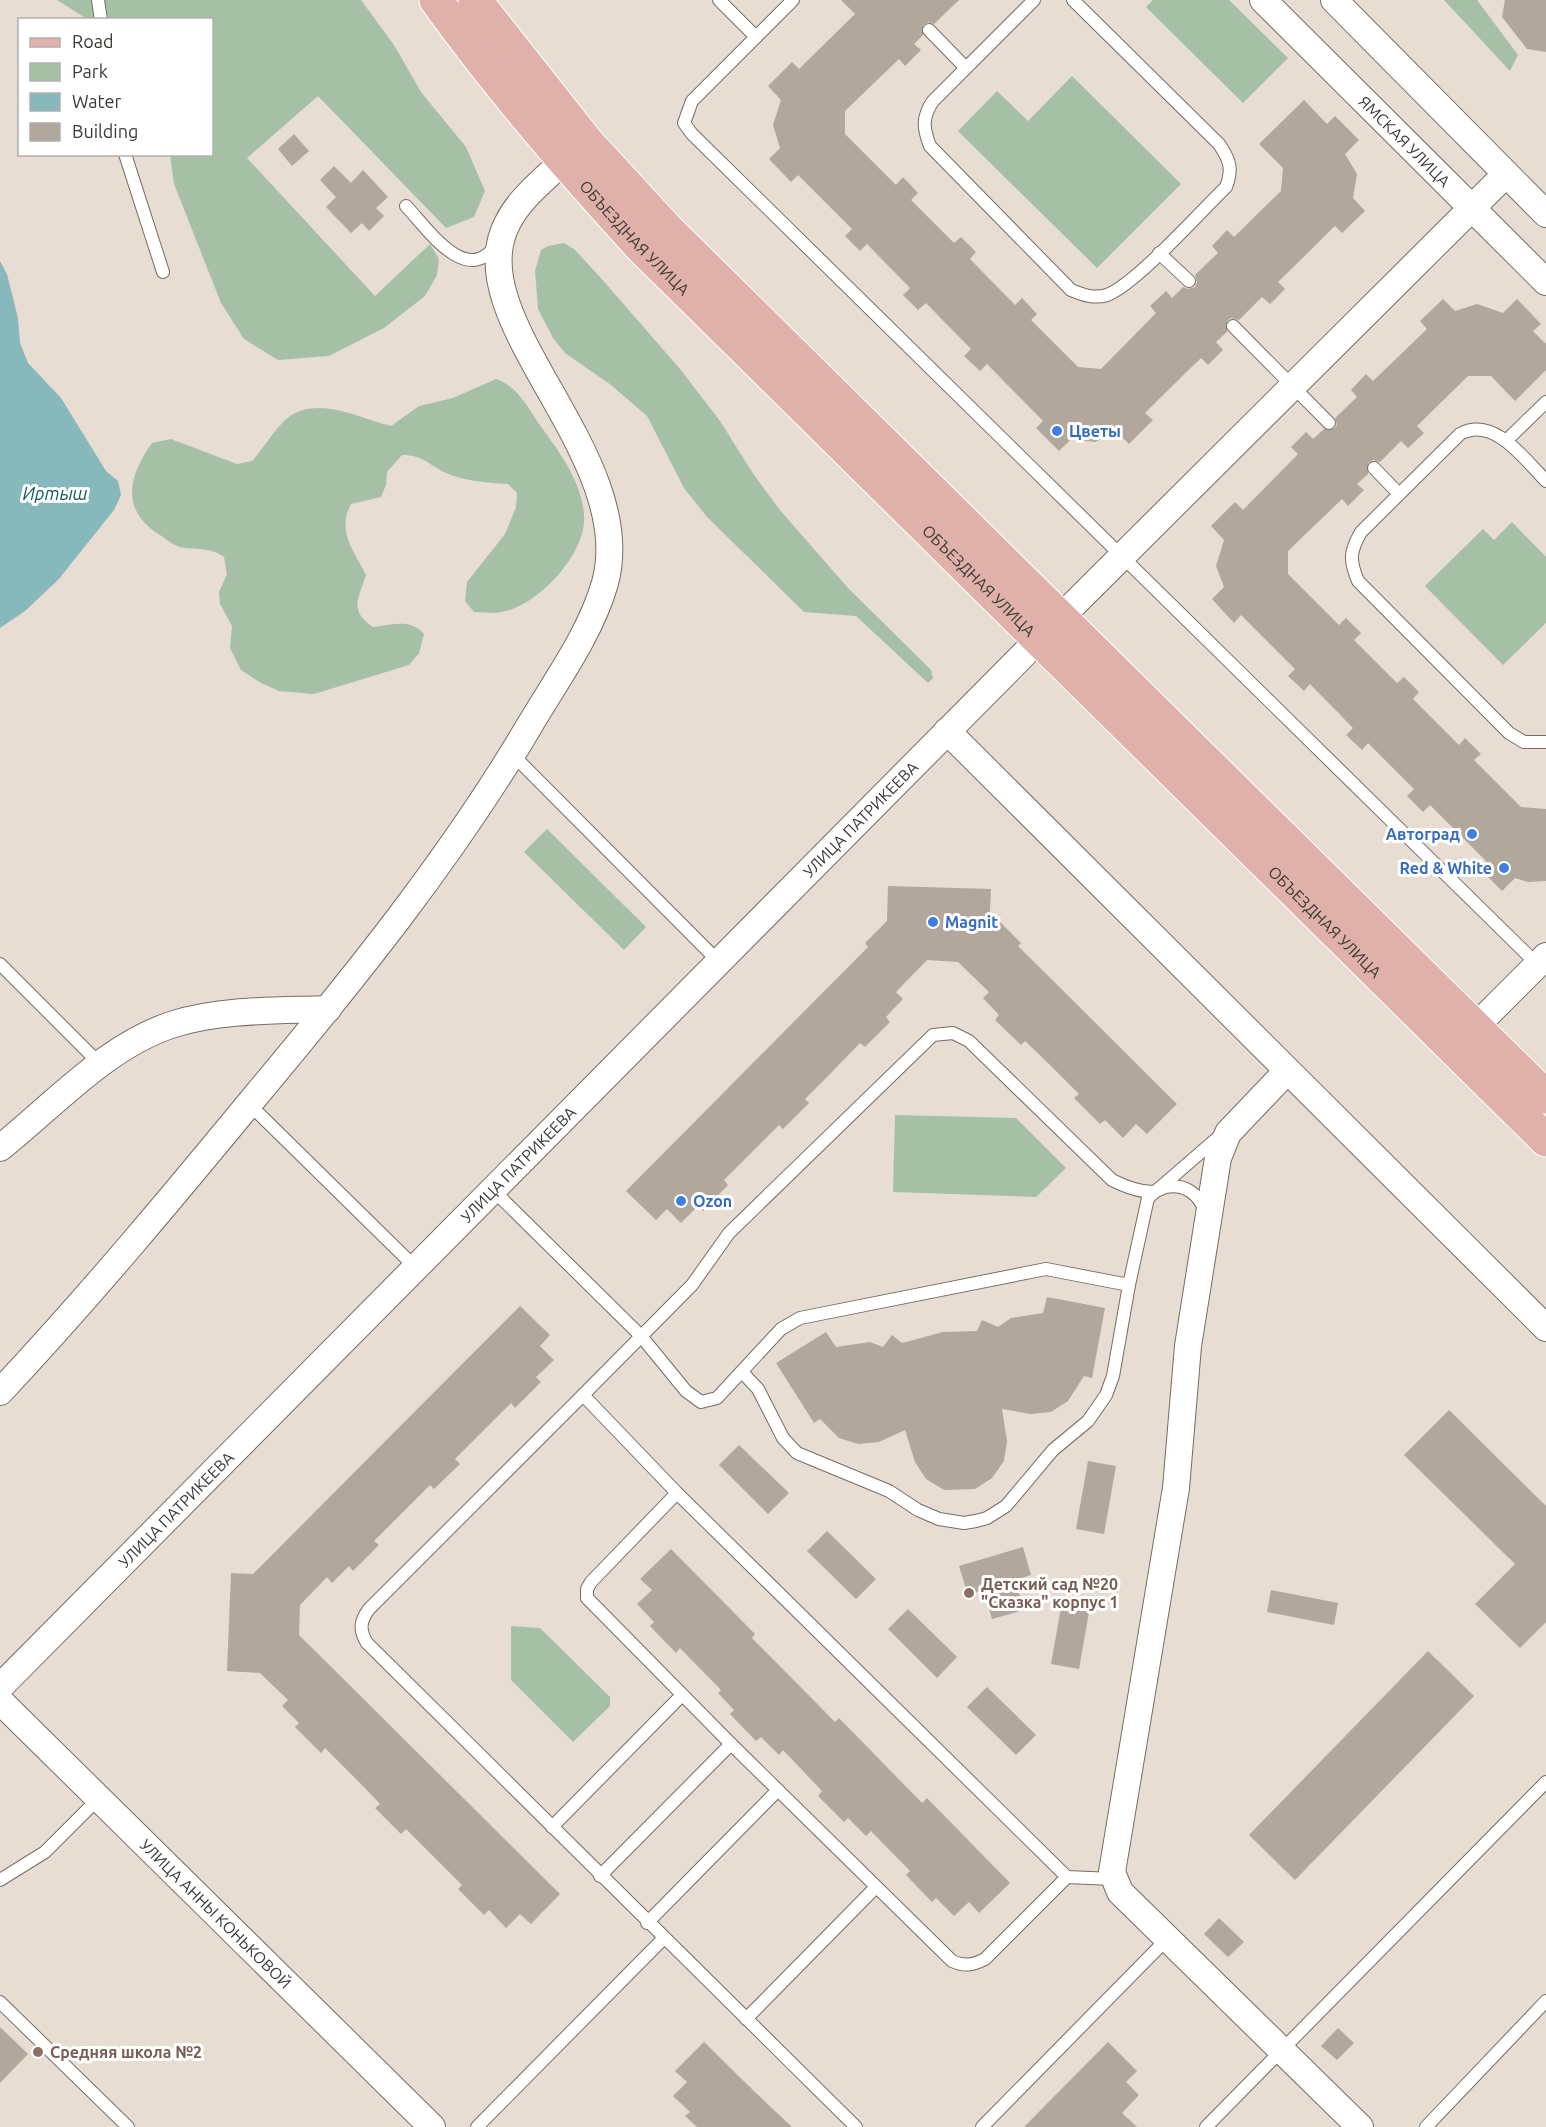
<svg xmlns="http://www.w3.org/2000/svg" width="1546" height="2127" font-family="Ubuntu,sans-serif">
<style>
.green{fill:#a6c0a5}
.water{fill:#87b8bc}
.building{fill:#b1a79c}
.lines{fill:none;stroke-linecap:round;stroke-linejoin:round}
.service-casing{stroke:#776d63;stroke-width:14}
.minor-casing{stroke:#776d63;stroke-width:28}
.primary-casing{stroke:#fff;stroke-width:35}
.service{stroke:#fff;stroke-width:12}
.minor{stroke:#fff;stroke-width:26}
.primary{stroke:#e0b0aa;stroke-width:33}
.shop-dot{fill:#3f7fe0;stroke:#fff;stroke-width:2}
.education-dot{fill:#8d6e63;stroke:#fff;stroke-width:2}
.labels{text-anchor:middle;stroke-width:6;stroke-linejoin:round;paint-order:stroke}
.street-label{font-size:16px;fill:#3c3834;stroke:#fff}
.shop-label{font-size:16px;font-weight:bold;fill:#366cbe;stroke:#fff;text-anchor:start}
.education-label{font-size:16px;font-weight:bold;fill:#785e54;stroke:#fff;text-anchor:start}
.water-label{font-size:18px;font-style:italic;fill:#175b61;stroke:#fff}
</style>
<rect width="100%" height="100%" fill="#e8ddd2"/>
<g class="green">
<path d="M57,0H361L394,45L421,92L466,147L485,191L474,217L446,228L318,96L247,158L375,296L430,244L439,259L437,275L425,296L384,328L329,356L278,360L244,339L221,303L174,184L170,155L212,154V20L87,19Z"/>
<path d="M1153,0H1229L1288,58L1243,103L1146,7Z"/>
<path d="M1444,0H1477L1518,55L1510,71Z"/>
<path d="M1072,76L1181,184L1097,268L958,131L997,91L1028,121Z"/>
<path d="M564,243L574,249L600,277L680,369L720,421L754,475L779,509L848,588L931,670L933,678L928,683L856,616L804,612L707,517L684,488L647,416L611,385L565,353L553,338L538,309L535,271L541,250L548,246Z"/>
<path d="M496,379C517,386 527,406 539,424C559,451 586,487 584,522C582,558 536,607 501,612C493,614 483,612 474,612L465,601L467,582L505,534L516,507L517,493L508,484C489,483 464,481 446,473C428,465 424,455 402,455L387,472L386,485L381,497L351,504C336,532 355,552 366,575C358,599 349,611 373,627C391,625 411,618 424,634L419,653L409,665L314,694L279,691L261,683L241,670L230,648L232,626L220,604L219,592L227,574L224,557C211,547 195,550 180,547C173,545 166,539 160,535C120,510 128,477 152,443L171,439L237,464L252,461C263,449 272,433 284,421C313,393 358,418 391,426L419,406L453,398Z"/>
<path d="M1512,522L1546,557V623L1503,665L1425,586L1483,529L1494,540Z"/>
<path d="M547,829L646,927L624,950L524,852Z"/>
<path d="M895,1115L1016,1118L1066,1168L1036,1197L893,1192Z"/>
<path d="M511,1626L540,1628L610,1697V1706L573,1742L511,1680Z"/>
</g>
<path class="water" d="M0,261L7,274L18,318L20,343L28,363L61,398L106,471L118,481L121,495L114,510L58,580L25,611L0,628Z"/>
<g class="building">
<path d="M841,0H959L934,24L928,22L923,25V35L914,44L921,50L905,66L899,59L845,111V134L896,185L903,177L918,193L911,200L954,243L961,237L976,252L970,259L1015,305L1022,298L1037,314L1031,320L1078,367L1101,369L1156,313L1150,306L1166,291L1172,298L1183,287L1188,289L1195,287L1197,282L1195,275L1218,253L1212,246L1227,230L1234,237L1281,191L1283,168L1259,144L1304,100L1327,124L1335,116L1359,140L1345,154L1357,174L1353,198L1365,211L1342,233L1335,226L1278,282L1285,289L1270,304L1262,297L1239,320L1231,318L1227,321V332L1216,342L1223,350L1208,365L1201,358L1161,397L1145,413L1153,420L1129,444L1117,432L1095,442L1071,439L1059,451L1036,428L1043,421L987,364L980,371L964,356L971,349L926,303L918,310L903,295L910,288L867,244L860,251L845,236L852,229L798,175L791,182L769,159L780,148L773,125L781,100L768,86L792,62L799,69L855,14Z"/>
<path d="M1505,0H1546V52L1527,49L1502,17Z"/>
<path d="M294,134L309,151L292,166L278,149Z"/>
<path d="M334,166L351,183L363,170L388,197L376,208L384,216L369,231L362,223L351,233L326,207L336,197L320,180Z"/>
<path d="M1443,299L1455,311L1477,304L1503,313L1517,299L1541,324L1533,331L1546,344V370L1515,401L1491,376H1468L1417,426L1424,433L1408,448L1401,441L1380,462L1373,460L1368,463V474L1357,484L1364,490L1348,506L1342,499L1288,551V574L1339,625L1346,618L1361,633L1354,640L1397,683L1404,677L1419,692L1413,699L1459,745L1465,738L1481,754L1474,760L1521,807L1546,809V881L1528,882L1515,878L1502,891L1479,868L1486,861L1430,805L1423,812L1407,796L1414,789L1368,743L1362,750L1346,735L1353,728L1310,684L1304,691L1288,676L1295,669L1241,615L1234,623L1212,599L1224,587L1216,566L1224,540L1211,526L1235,502L1243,510L1298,454L1291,447L1306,432L1313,439L1324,429H1334L1337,425L1335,418L1357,397L1351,390L1366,374L1373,381L1427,329L1420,321Z"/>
<path d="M888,886L991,889L990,912L1021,943L1018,946L1177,1104L1147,1134L1136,1124L1123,1138L1105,1120L1100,1124L1074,1098L1079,1094L1048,1063L1025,1041L1021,1045L995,1020L999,1015L983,998L989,992L958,962L927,960L896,992L903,999L886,1017L890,1022L865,1047L860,1043L829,1075L805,1099L809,1103L783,1129L779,1125L724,1180L728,1185L703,1211L698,1206L681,1223L667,1209L656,1220L626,1191L868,947L865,943L887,921Z"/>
<path d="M1047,1297L1105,1308L1092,1378L1084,1376L1068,1401L1051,1412L1030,1414L1002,1409L1007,1441L1004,1461L992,1478L975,1489L944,1490L926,1479L915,1462L905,1430L879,1442L858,1444L839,1438L820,1419L814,1423L776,1363L826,1332L836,1347L870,1342L883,1347L892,1335L902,1343L943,1332L977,1331L982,1320L998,1327L1011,1318L1043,1313Z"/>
<path d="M520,1306L550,1335L540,1346L554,1360L536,1377L541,1382L515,1408L511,1403L455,1459L460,1464L434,1489L430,1485L374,1541L379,1545L353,1571L349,1566L332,1583L327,1577L300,1605L299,1635L560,1894L531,1924L520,1914L506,1928L489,1910L484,1915L458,1889L462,1885L406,1829L401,1834L375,1808L380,1804L364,1787L325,1748L321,1753L295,1727L299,1723L282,1706L288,1700L260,1673L227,1671L231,1573L253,1574Z"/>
<path d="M1449,1410L1546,1506V1622L1520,1648L1475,1604L1515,1564L1404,1455Z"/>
<path d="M739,1445L789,1493L768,1514L719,1465Z"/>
<path d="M1088,1461L1116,1466L1104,1534L1076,1529Z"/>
<path d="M827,1531L876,1579L856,1599L807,1551Z"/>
<path d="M1023,1547L1031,1575L1015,1580L1024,1610L992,1619L983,1590L968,1595L959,1566Z"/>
<path d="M671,1549L755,1634L752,1638L835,1722L839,1718L922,1803L927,1798L1010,1883L979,1913L969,1902L954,1916L936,1898L932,1902L906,1875L910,1871L871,1831L866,1836L848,1818L844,1822L818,1796L822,1791L783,1750L779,1755L761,1737L756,1741L730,1714L734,1710L718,1693L721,1690L680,1648L676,1653L650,1626L654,1622L637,1604L652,1590L640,1579Z"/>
<path d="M1271,1590L1338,1603L1334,1625L1267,1612Z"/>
<path d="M1063,1596L1091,1601L1079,1669L1051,1664Z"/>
<path d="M908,1609L957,1657L937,1678L888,1629Z"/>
<path d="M1428,1651L1474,1696L1295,1880L1249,1835Z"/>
<path d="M987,1687L1036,1735L1016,1755L967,1707Z"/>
<path d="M1219,1918L1244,1942L1228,1957L1204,1934Z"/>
<path d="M0,2027L28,2054L0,2083Z"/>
<path d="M1338,2028L1354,2043L1337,2060L1321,2046Z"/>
<path d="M704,2042L757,2094L792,2127H697L685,2116L690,2112L673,2096L687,2082L675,2071Z"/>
<path d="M1108,2042L1137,2071L1126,2082L1139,2095L1122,2113L1137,2127H1024Z"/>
</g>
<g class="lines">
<g class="service-casing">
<g id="service">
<path d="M98,0L101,20"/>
<path d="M719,0L756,37"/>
<path d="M793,0L692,101L684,123L692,134L1539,966"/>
<path d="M1034,0L933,101C922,117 923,128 930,146L1071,290C1083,295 1094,299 1107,295C1135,285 1201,211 1226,187C1233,169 1230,160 1219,144L1073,0"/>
<path d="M929,30L965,67"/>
<path d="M125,154L163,272"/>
<path d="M406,206C428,229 468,290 498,242"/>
<path d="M1159,253L1189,281"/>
<path d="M1233,326L1329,423"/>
<path d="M1506,441L1546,402"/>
<path d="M1374,468L1399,494"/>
<path d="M1546,481C1525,460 1494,415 1460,434L1361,532C1350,551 1349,560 1358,581L1509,733L1524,742H1546"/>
<path d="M512,754L718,961"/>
<path d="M0,964L101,1065"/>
<path d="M249,1104L416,1268"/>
<path d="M494,1191L641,1336L686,1391L701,1402L717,1398L781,1329L800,1318L1046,1269L1129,1285L1113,1376L1106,1395L1088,1421L1053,1450L1006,1506L987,1518L976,1521L964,1523L939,1519L918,1510L889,1491L797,1453L783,1438L758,1389L742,1372"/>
<path d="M1129,1285L1148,1198L1222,1134"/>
<path d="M583,1395L369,1609C360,1621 359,1630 367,1643L856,2127"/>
<path d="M677,1493L591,1582L587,1589V1598L731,1744L952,1961C965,1967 973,1965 985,1959L1067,1877"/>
<path d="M552,1827L682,1695"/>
<path d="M600,1876L731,1744"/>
<path d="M1113,1879L1067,1877L677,1493L583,1395L692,1285L729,1233L933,1035L953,1033L969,1041L1112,1180C1124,1186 1140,1192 1153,1192C1157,1191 1162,1188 1166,1187C1185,1183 1200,1195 1205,1212"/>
<path d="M0,1880L45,1852L99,1798"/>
<path d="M647,1923L778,1790"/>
<path d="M0,2002L128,2127"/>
<path d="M746,2019L876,1887"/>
<path d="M477,2127L663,1939"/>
<path d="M982,2127L1167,1939"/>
<path d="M1206,2127L1546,1782"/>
<path d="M1426,2127L1546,2001"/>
</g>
</g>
<g class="minor-casing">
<g id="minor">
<path id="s1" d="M1263,0L1546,282"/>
<path d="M1334,0L1546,214"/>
<path d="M1059,619L1506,174"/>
<path d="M947,731L1546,1328"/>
<path d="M1475,1027L1546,956"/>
<path d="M1287,1071L1228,1133L1218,1158L1188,1346L1176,1488L1112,1872L1120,1892L1360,2127"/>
<path d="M0,1148C54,1105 107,1045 174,1024C222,1009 278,1011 328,1009"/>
<path d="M0,1392C90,1296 174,1195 258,1093C355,977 451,858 528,728C555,682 590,635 605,583C640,455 455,318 508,222C520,198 544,180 563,161"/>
<path id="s2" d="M0,1687L1038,640"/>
<path id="s3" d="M0,1701L432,2127"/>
</g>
</g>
<g class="primary-casing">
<g id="primary">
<path id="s4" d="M436,0C499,88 569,168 641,247L1546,1140"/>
<path d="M475,0L587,142L666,228L1546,1097"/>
</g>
</g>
<use href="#service" class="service"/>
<use href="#minor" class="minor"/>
<use href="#primary" class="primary"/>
</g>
<g class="shop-dot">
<circle cx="1057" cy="431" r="6"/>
<circle cx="1472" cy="834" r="6"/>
<circle cx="1504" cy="868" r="6"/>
<circle cx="933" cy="922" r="6"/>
<circle cx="681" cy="1201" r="6"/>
</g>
<g class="education-dot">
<circle cx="969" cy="1593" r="6"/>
<circle cx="38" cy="2052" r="6"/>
</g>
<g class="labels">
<g class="street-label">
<text dy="6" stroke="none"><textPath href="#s1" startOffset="200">ЯМСКАЯ УЛИЦА</textPath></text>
<text dy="6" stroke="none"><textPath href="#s4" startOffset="310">ОБЪЕЗДНАЯ УЛИЦА</textPath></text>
<text dy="6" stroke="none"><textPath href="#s4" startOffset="796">ОБЪЕЗДНАЯ УЛИЦА</textPath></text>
<text dy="6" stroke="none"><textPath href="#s2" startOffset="1222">УЛИЦА ПАТРИКЕЕВА</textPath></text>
<text dy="6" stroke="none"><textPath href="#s4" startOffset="1282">ОБЪЕЗДНАЯ УЛИЦА</textPath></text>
<text dy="6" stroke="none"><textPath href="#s2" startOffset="736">УЛИЦА ПАТРИКЕЕВА</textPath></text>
<text dy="6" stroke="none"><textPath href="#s2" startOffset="250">УЛИЦА ПАТРИКЕЕВА</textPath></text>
<text dy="6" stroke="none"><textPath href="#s3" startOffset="303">УЛИЦА АННЫ КОНЬКОВОЙ</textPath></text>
</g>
<g class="shop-label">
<text x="1069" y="437">Цветы</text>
<text x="1460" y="840" text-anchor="end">Автоград</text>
<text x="1492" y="874" text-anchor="end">Red &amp; White</text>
<text x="945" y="928">Magnit</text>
<text x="693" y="1207">Ozon</text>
</g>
<g class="education-label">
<text x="981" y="1590">Детский сад №20<tspan x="981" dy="18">"Сказка" корпус 1</tspan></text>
<text x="50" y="2058">Средняя школа №2</text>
</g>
<g class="water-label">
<text x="55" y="500">Иртыш</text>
</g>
</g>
<rect x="18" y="18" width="195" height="138" fill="#ffffff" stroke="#b1afae" stroke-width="1.5"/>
<rect x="30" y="38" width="30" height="9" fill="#e0b0aa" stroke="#b1afae" stroke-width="1.5"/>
<text x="72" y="48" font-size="18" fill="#3c3834">Road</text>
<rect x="30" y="63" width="30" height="18" fill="#a6c0a5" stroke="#b1afae" stroke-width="1.5"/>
<text x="72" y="78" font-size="18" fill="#3c3834">Park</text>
<rect x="30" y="93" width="30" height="18" fill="#87b8bc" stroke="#b1afae" stroke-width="1.5"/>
<text x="72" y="108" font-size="18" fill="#3c3834">Water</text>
<rect x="30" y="123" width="30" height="18" fill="#b1a79c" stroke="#b1afae" stroke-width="1.5"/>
<text x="72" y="138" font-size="18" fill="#3c3834">Building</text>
</svg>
